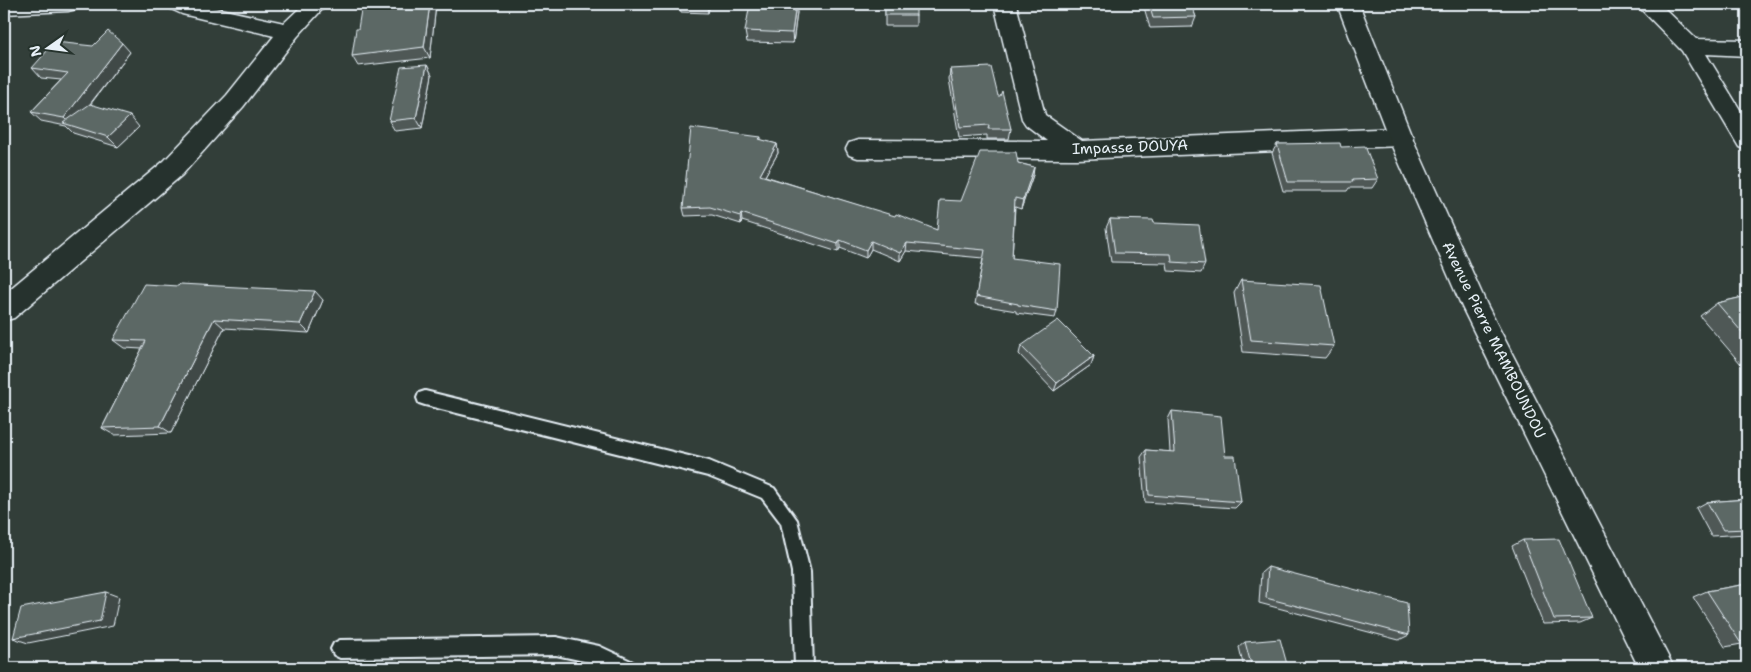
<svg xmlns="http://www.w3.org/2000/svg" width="1751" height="672" font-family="'Shantell Sans',sans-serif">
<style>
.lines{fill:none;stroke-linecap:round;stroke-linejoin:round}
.service-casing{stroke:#e8f1f8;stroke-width:4}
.minor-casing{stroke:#e8f1f8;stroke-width:3}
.tertiary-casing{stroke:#e8f1f8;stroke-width:3}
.service{fill:#26332d;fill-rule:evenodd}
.minor{fill:#26332d;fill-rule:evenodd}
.tertiary{fill:#26332d;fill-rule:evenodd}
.wall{fill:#4f5957;stroke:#e8f1f8}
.shaded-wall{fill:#404947;stroke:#e8f1f8}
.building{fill:#5c6865;stroke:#e8f1f8}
.labels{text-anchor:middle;stroke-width:4;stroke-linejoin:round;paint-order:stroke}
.street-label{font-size:15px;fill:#e8f1f8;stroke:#26332d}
</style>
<rect width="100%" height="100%" fill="#323e39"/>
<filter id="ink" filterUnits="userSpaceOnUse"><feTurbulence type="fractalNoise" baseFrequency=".02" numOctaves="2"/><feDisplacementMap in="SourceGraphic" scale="10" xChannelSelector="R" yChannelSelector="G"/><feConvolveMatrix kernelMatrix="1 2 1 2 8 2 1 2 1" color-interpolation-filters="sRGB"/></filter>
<g filter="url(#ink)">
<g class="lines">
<g class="service-casing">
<g id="service">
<path d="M425,391L709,461L774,488L797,520L810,572L813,668H795L792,572L781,523L762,498L708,476L425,405L419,403L417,398L419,393Z"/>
<path d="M556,637L599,646L633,662L636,668H607L598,664L556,655L340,658L334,655L331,649L334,643L340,640Z"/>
</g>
</g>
<g class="minor-casing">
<g id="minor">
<path d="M4,4H79L76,9L68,11L4,14Z"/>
<path d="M168,4H198L284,23L304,4H327L297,37L243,107L182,175L14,318L4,321V294L164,161L227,95L274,36L182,14L171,9Z"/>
<path d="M994,4H1016L1045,115L1082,141L1401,128L1409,131L1413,137L1409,143L1401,146L1077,159L858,158L849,155L846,149L849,143L858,140L1047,141L1026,125L1022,119Z"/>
<path d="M1636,4H1660L1696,39L1747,40V56L1706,54L1747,121V150L1739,147L1682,51Z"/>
</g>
</g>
<g class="tertiary-casing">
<path id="tertiary" d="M1337,4H1359L1415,144L1487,305L1674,668H1639L1462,307L1391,144Z"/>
</g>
<use href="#service" class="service"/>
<use href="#minor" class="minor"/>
<use href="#tertiary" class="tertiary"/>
</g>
<g class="wall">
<path d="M679,4H710L708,13L681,12Z"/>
<path d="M885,4L916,15V26H885Z"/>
<path d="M1143,4H1191L1196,17L1192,27L1150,28Z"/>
<path d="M436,5L430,58L358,66L352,56Z"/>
<path d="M797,12L793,43L747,42L745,31Z"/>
<path d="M130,52L90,105L139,127L118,147L73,133L66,126L41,121L31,112L61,80L41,78L32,68Z"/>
<path d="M427,65L432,75L422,128L395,131L389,121Z"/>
<path d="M950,69L998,96L1011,129L1009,139H987V135L959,137L949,79Z"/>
<path d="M761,137V140L777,144L778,153L765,176L937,230L961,201L1018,163L1034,167L1033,175L1021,209L1015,207L1012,258L1057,311L1055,318L1016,313V311L975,304L983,258L906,251L900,261L871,249L866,258L840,248L838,252L742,221L741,224L712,215L685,216L683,208Z"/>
<path d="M1277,144L1341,147L1378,179L1372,188H1349L1347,191H1283L1272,153Z"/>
<path d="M1110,219L1154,223L1205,264L1201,273L1168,271L1167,263L1111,262L1106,228Z"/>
<path d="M1241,280L1334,346L1325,358L1243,352L1234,293Z"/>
<path d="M178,286L323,300L309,333L224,328L171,433L114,435L102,428L142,349L124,348L113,340Z"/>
<path d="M1747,296V363L1741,364L1700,316L1717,303Z"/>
<path d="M1021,346L1094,356L1091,365L1054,391L1019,354Z"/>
<path d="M1172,411L1225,456L1241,502L1235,508L1145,502L1141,457L1146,450L1170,452L1168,419Z"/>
<path d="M1747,499V534L1711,536L1696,508L1707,502Z"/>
<path d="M1523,540L1592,618L1580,623L1543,624L1512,546Z"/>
<path d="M1268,567L1409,635L1399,640L1259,603L1261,573Z"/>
<path d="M1747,584V643L1725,647L1693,597L1707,591Z"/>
<path d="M1245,642L1288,668H1244L1239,647Z"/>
</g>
<g class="shaded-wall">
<path d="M430,4H435L436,5L430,58L424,47Z"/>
<path d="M707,4H710L708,13Z"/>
<path d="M796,4L797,12L793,43L792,33Z"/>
<path d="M122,43L130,52L73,126L71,125L64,118Z"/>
<path d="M427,65L432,75L422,128L416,118Z"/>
<path d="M130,116L139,127L118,147L108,137Z"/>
<path d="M777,144L778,153L761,183L760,175Z"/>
<path d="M1034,167L1033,175L1021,209L1023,200Z"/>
<path d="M741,213L742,221L741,224L740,216Z"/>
<path d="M840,240V248L838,252V244Z"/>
<path d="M871,241V249L866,258V250Z"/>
<path d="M907,243L906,251L900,261V253Z"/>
<path d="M315,291L323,300L309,333L300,324Z"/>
<path d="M214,319L224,328L171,433L160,426Z"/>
<path d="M1094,356L1091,365L1054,391L1057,383Z"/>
<path d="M106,592L119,597L113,626L28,643L13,638Z"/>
</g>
<g class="building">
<path d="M362,4H430L424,47L352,56L356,29H358Z"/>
<path d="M750,4H796L792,33L745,31Z"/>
<rect x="885" y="4" width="31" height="11"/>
<path d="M1149,4H1191L1196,17L1153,18Z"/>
<path d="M108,31L122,43L64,118L31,112L68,73L32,68L55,42L93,46Z"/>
<path d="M427,65L416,118L389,121L401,67Z"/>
<path d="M991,67L998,96H1000L1002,91L1011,129H988L989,125L960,127L950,69Z"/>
<path d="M90,104L130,116L108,137L63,123Z"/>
<path d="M691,128L761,137L759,139L777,144L760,175L895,216L896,214L937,230L940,200L961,201L980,152H1016L1018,163L1034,167L1023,200L1015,198L1012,258L1060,264L1057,311L1018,305V304L976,296L985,250L907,243L900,253L871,241L866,250L840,240L838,244L741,213L740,216L710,207L683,208Z"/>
<path d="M1340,143L1341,147L1365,146L1378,179L1352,180L1353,182H1288L1277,144Z"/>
<path d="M1110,219L1153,220L1154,223L1199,225L1205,264L1172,262L1171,254L1115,253Z"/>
<path d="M1241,280L1321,285L1334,346L1251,340Z"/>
<path d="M144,284L178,286L180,284L315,291L300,324L214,319L160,426L102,428L146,341L113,340Z"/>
<path d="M1747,296V338L1717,303Z"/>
<path d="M1058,320L1094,356L1057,383L1021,346Z"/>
<path d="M1172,411L1221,416L1225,456H1235L1241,502L1149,495L1146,450L1175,452Z"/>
<path d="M1747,499V529L1723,530L1707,502Z"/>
<path d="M1559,539L1592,618L1554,619L1523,540Z"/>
<path d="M1268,567L1407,603L1409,635L1266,598Z"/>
<path d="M1747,584V641L1740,642L1707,591Z"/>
<path d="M106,592L100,621L13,638L21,608Z"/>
<path d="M1280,639L1288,668H1252L1245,642Z"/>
</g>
</g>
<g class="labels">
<g class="street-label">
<text transform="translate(1130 147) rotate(-2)" y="5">Impasse DOUYA</text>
<text transform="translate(1494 340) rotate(64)" y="5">Avenue Pierre MAMBOUNDOU</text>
</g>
</g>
<rect width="1751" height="672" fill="none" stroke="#26332d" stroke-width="20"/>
<rect x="10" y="10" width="1731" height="652" fill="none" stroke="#e8f1f8" stroke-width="2" filter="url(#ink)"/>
<g transform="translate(48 48) rotate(256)" stroke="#26332d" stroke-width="4" paint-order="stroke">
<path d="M0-4L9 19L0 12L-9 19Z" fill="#e8f1f8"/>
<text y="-8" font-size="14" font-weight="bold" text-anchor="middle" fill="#e8f1f8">N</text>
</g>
</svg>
